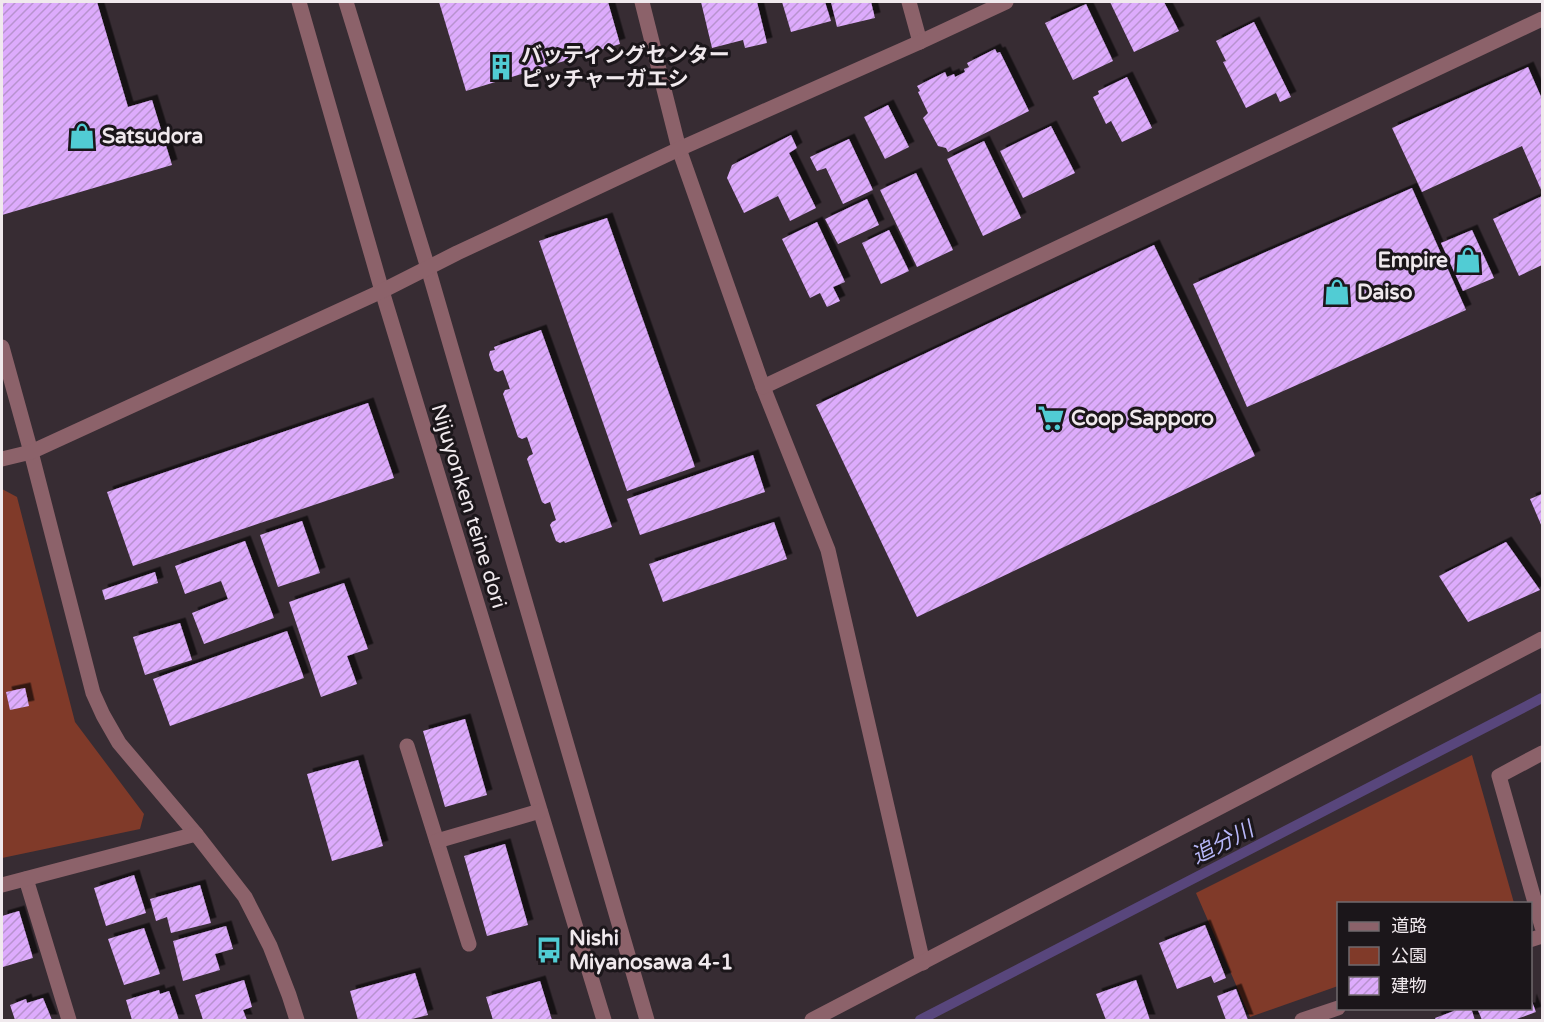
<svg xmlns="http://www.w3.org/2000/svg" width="1544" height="1022" font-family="'Varela Round','Noto Sans JP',sans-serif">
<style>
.park{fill:#803a29}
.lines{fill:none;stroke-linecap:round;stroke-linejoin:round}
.stream{stroke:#58467c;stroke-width:10}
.building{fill:url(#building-hatch);filter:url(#shadow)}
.minor{stroke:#8c626a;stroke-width:15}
.labels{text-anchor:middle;stroke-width:6;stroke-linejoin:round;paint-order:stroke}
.poi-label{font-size:21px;font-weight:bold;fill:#f0e9ed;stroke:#1b161a;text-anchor:start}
.street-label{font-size:21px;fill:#f0e9ed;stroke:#1b161a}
.water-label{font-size:22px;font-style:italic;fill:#b7b7f8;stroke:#1b161a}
</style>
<defs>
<pattern id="building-hatch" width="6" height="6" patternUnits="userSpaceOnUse" patternTransform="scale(1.5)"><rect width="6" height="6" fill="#ddabfc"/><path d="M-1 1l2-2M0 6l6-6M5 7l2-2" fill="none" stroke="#b892cf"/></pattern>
<filter id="shadow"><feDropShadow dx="5.5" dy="-5.5" stdDeviation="0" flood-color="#0009"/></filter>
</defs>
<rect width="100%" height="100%" fill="#372c33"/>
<g class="park">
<path d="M2,489L17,497L75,722L144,814L140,829L2,858Z"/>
<path d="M1472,755L1514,903L1338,904V986L1250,1017L1196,893Z"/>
</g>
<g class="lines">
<path class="stream" d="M920,1020L1542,698"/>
</g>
<g class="building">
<path d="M2,2H97L128,107L152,100L172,165L2,215Z"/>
<path d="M439,2H608L620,44L466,91Z"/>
<path d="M701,2H757L767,43L745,48L743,40L712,48Z"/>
<path d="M782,2H825L831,21L791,32Z"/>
<path d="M831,2H871L875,18L837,27Z"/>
<path d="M1110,2H1164L1179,31L1134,52Z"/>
<path d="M1086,4L1113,61L1073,80L1045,23Z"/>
<path d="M1254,22L1291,97L1280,102L1276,93L1246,108L1223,62L1226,61L1216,41Z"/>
<path d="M995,49L997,53L1000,52L1029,111L948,152L946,148L938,146L923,118L928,113L918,92L920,91L917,86L945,72L947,77L954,74L955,77L965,72L964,69L969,67L967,63Z"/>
<path d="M1528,67L1542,99V192L1522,146L1422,192L1392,128Z"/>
<path d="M1127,77L1152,128L1122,142L1111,121L1106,124L1093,97L1099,94L1098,91Z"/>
<path d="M888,105L909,147L885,159L864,117Z"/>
<path d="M1051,126L1075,173L1023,198L1000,151Z"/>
<path d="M791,135L797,148L789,153L816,208L790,221L778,196L744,213L727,178L732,165Z"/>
<path d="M849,139L873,190L843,204L826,168L817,171L810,157Z"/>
<path d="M984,141L1021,218L983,236L947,159Z"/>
<path d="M916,173L953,250L917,267L880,190Z"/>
<path d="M1412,188L1466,310L1247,407L1193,284Z"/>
<path d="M1542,196V265L1519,276L1493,219Z"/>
<path d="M867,199L879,225L838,244L825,219Z"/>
<path d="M607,218L695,467L627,491L539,241Z"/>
<path d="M817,222L845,282L833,287L840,301L827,307L820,293L810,298L782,239Z"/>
<path d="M889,230L909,271L881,284L862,243Z"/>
<path d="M1472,230L1494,278L1463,291L1441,243Z"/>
<path d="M1154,245L1255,456L917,617L816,405Z"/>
<path d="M541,330L612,527L565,543L564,541L560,543L556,541L550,525L552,522L556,520L550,502L545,504L542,502L527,459L529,456L533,454L527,437L522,439L518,437L503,394L505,390L510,389L503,370L498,372L494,370L489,355L490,351L495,350L494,347Z"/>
<path d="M368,403L394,478L133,566L107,492Z"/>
<path d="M753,455L765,492L640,535L627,499Z"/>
<path d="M1542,494V527L1530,499Z"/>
<path d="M302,521L320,573L278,587L260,535Z"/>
<path d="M774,522L787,559L663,602L649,564Z"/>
<path d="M245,541L274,618L204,644L192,613L228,599L221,581L185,594L175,566Z"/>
<path d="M1506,542L1540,590L1468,622L1439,576Z"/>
<path d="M155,572L158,583L105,600L102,590Z"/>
<path d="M344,583L368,649L347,656L357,684L321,697L289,602Z"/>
<path d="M180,623L192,660L145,675L133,637Z"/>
<path d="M287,631L304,678L170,726L153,679Z"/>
<path d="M25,688L29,706L10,710L6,692Z"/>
<path d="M465,719L487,795L445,807L423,731Z"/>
<path d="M358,760L383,846L332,861L307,774Z"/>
<path d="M505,844L528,925L487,936L464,856Z"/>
<path d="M134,875L146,913L106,926L94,888Z"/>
<path d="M200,885L211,923L171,933L167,917L156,921L150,899Z"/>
<path d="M19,911L33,958L3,967L2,961V916Z"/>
<path d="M1205,925L1226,978L1214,983L1211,976L1177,989L1159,943Z"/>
<path d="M226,926L233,949L215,954L220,970L183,981L173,941Z"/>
<path d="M144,928L160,974L124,985L108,939Z"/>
<path d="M415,973L428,1015L408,1020H358L350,991Z"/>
<path d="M244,980L252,1007L243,1010L247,1020H203L195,995Z"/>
<path d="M1136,980L1150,1020H1106L1096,994Z"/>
<path d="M540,981L552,1020H493L486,997Z"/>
<path d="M1236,989L1248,1020H1226L1217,996Z"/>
<path d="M159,990L160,994L169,991L179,1020H132L126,1000Z"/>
<path d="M43,998L52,1020H15L10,1005L26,999L27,1003Z"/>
<path d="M1531,999L1536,1012L1514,1020H1482L1477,1008H1530Z"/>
<path d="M1453,1008H1471L1475,1020H1436L1435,1018L1454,1011Z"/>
</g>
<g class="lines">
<g class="minor">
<path d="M299,2L382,291L604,1020"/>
<path d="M346,2L428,268L647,1020"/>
<path d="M642,2L679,149L763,387L828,550L923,963"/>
<path d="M909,2L920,42"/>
<path d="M2,347L31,452L93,693L103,715L119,743L196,834L245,897L270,946L289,995L297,1020"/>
<path d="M763,387L1542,19"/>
<path d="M2,459L31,452L382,291L457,253L679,149L920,42L1006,2"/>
<path d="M407,746L469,944"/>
<path d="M1542,753L1499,776L1542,927"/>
<path d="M437,841L540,811"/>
<path d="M26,879L69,1020"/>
<path d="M2,885L196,834"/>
<path d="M1530,940L1542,936"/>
<path d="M812,1020L1542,639"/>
<path d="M1302,1020L1338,1008"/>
</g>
</g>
<defs>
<g id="building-bare" transform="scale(2.07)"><path d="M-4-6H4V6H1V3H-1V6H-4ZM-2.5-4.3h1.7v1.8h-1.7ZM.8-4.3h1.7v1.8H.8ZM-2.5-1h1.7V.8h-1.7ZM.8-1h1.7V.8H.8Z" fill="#51ccd4" stroke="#1b161a" stroke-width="2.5" paint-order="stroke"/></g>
<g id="shop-bare" transform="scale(2.07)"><path d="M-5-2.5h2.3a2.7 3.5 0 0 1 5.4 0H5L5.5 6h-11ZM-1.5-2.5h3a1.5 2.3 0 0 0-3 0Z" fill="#51ccd4" stroke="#1b161a" stroke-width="2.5" paint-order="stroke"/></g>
<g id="supermarket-bare" transform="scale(2.07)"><path d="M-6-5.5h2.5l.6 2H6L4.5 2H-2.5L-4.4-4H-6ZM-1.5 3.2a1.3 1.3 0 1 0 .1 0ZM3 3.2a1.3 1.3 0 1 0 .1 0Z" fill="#51ccd4" stroke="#1b161a" stroke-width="2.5" paint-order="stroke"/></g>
<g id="bus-bare" transform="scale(2.07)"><path d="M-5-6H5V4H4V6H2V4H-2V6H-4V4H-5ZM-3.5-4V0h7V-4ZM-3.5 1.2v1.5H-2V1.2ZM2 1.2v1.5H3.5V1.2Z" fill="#51ccd4" stroke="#1b161a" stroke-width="2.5" paint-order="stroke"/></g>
</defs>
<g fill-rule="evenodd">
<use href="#building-bare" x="501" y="67"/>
<use href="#shop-bare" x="82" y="136"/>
<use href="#shop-bare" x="1468" y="260"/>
<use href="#shop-bare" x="1337" y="292"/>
<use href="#supermarket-bare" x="1051" y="418"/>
<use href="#bus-bare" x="549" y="950"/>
</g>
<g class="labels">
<g class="poi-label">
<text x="521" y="62">バッティングセンター<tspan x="521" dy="24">ピッチャーガエシ</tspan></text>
<text x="102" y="143">Satsudora</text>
<text x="1448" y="267" text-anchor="end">Empire</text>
<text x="1357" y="299">Daiso</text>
<text x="1071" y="425">Coop Sapporo</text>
<text x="569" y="945">Nishi<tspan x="569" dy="24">Miyanosawa 4-1</tspan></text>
</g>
<g class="street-label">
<text transform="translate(469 506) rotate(73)" y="7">Nijuyonken teine dori</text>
</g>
<g class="water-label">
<text transform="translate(1222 842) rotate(-27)" y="8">追分川</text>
</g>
</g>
<rect width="1544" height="1022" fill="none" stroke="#f0e9ed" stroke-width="6"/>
<rect x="1337" y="902" width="195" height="108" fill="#1b161a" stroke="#706a6e" stroke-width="1.5"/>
<rect x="1349" y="922" width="30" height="9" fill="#8c626a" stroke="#706a6e" stroke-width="1.5"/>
<text x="1391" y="932" font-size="18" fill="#f0e9ed">道路</text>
<rect x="1349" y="947" width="30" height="18" fill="#803a29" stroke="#706a6e" stroke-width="1.5"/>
<text x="1391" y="962" font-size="18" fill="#f0e9ed">公園</text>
<rect x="1349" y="977" width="30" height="18" fill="url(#building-hatch)" stroke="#706a6e" stroke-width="1.5"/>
<text x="1391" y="992" font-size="18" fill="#f0e9ed">建物</text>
</svg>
